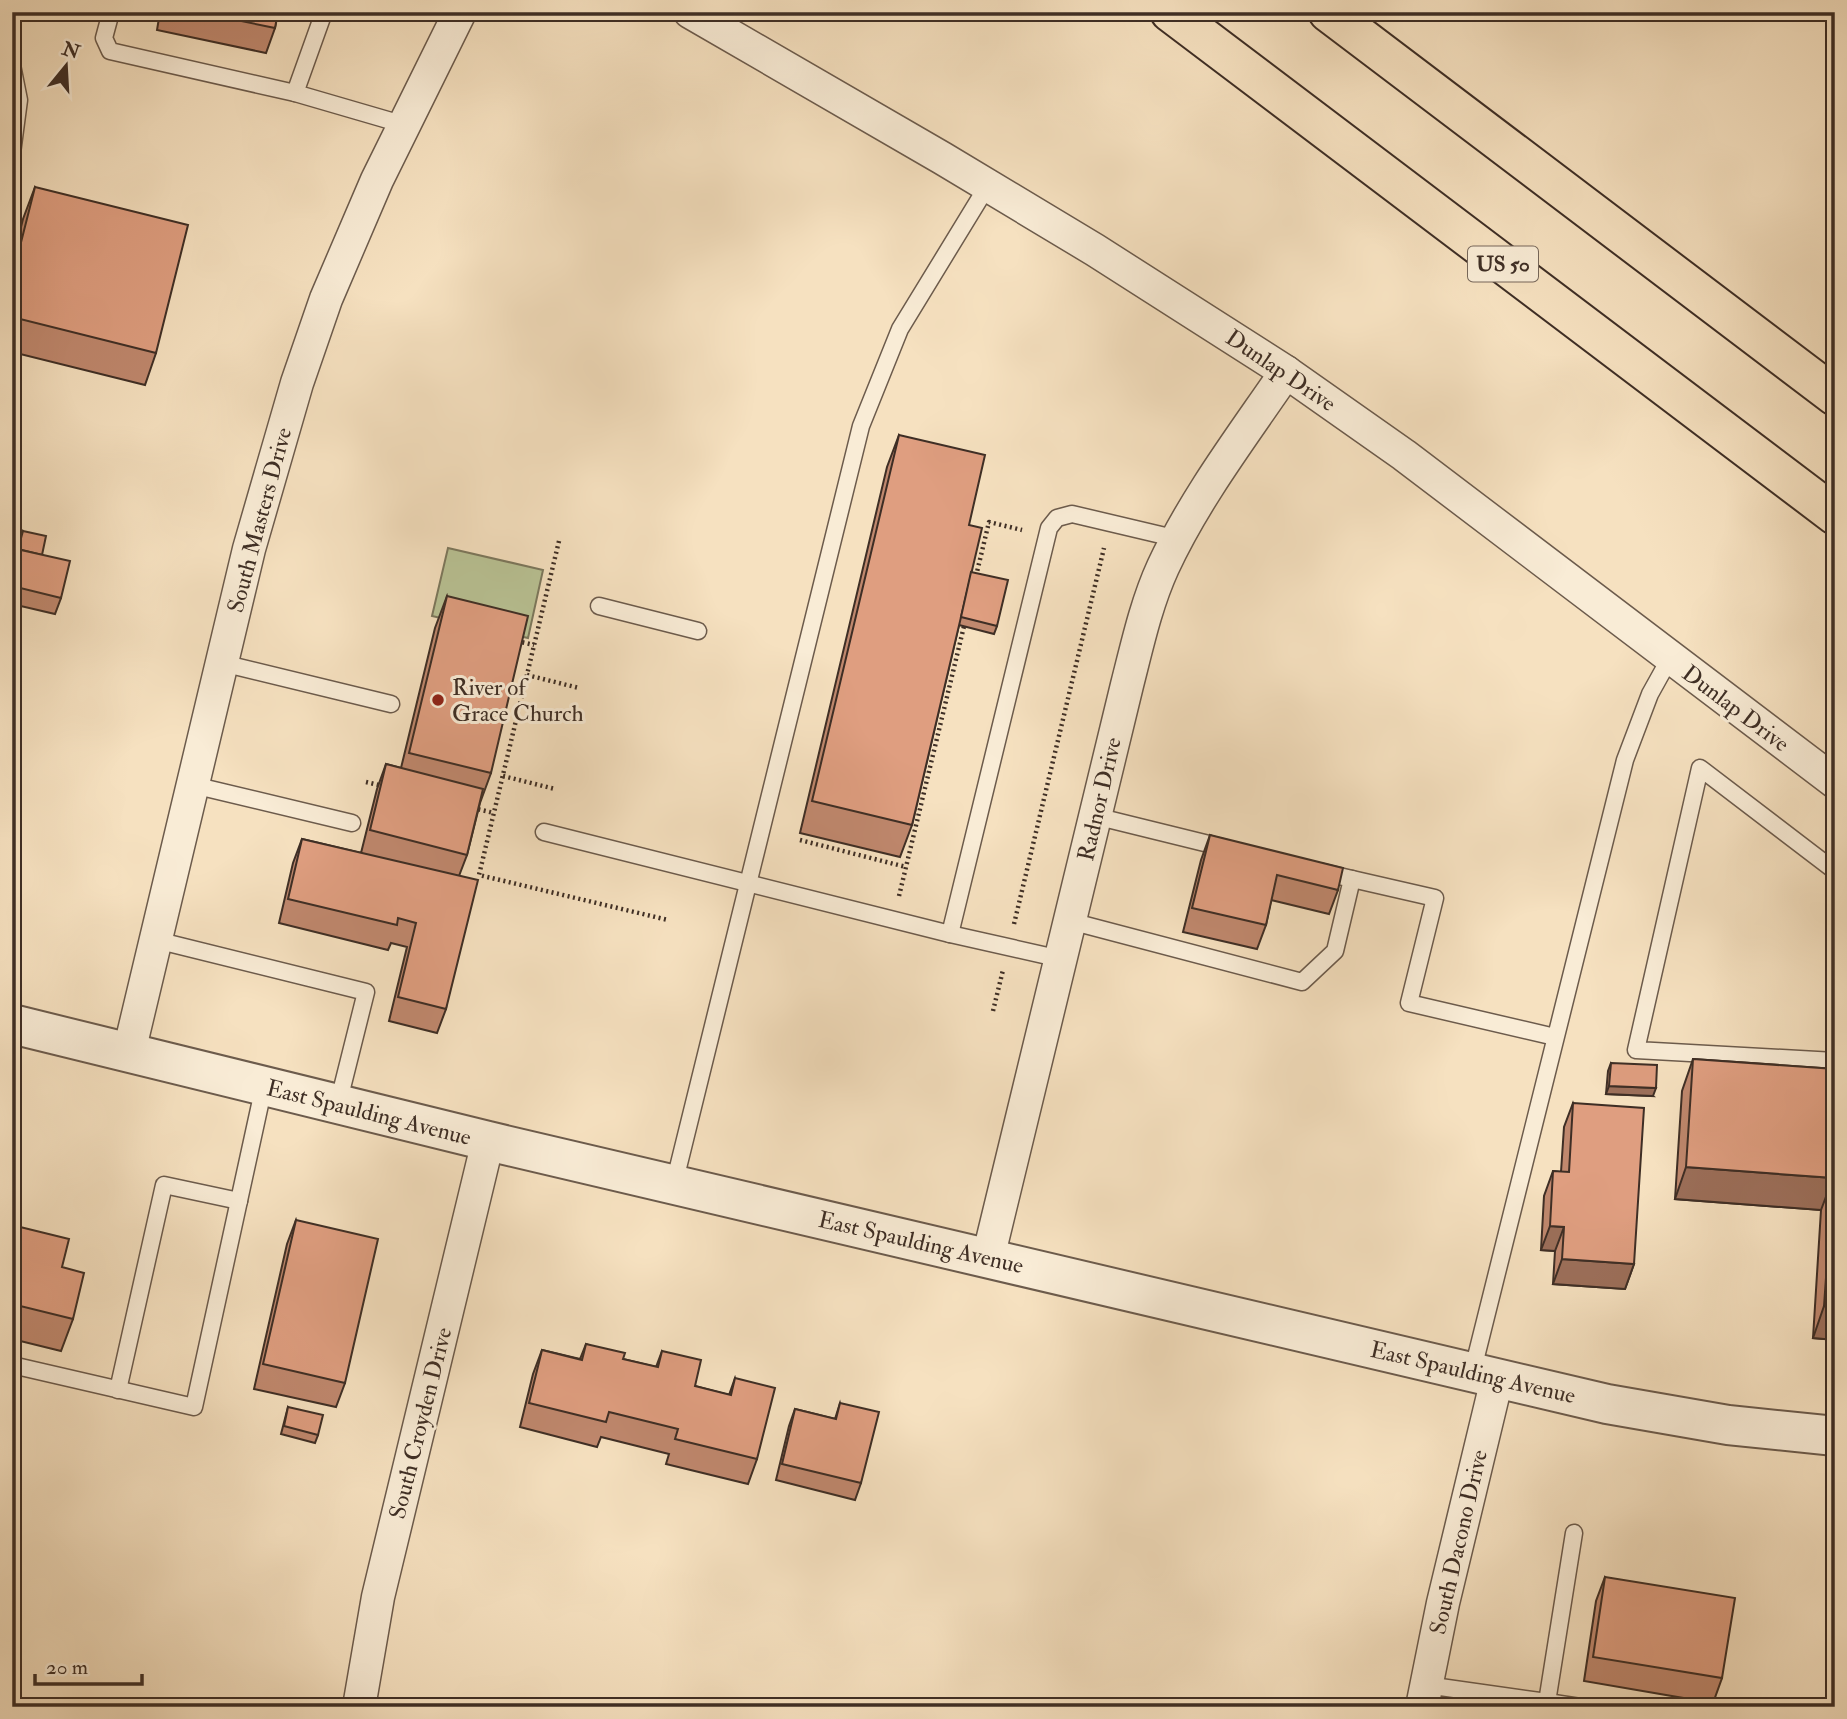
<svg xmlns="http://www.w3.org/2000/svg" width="1847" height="1719" font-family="'IM FELL Double Pica',serif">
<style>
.green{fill:#b9c395;stroke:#7c785d;stroke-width:2}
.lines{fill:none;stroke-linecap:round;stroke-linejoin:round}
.service-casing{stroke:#6c5b4c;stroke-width:19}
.minor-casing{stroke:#6c5b4c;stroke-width:35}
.tertiary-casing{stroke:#6c5b4c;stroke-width:42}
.trunk-casing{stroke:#3e2e25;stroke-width:42}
.path{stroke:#3e2e25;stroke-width:4.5;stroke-dasharray:2 3.5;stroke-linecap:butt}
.service{stroke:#f9ecd6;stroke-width:16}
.minor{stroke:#f9ecd6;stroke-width:32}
.tertiary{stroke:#f9ecd6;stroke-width:38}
.trunk{stroke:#f6e1c0;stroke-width:38}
.wall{fill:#c0886e;stroke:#3e2e25;stroke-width:2}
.shaded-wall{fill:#9c6f5a;stroke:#3e2e25;stroke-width:2}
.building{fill:#df9e80;stroke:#3e2e25;stroke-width:2}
.poi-dot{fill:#8f2418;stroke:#f9ecd6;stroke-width:2.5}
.labels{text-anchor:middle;stroke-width:6;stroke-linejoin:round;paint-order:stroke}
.shield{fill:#f9ecd6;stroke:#76675a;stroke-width:2}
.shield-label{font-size:21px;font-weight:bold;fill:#3e2e25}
.street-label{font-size:23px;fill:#3e2e25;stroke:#f9ecd6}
.poi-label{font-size:23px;fill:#3e2e25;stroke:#f9ecd6;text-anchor:start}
</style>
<rect width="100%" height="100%" fill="#f6e1c0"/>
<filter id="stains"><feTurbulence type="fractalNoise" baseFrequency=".00286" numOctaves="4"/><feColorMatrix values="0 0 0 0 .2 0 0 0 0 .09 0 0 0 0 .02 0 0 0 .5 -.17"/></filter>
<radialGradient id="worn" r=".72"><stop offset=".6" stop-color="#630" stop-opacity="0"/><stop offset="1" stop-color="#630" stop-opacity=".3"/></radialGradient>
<path class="green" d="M448,548L543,570L528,638L432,616Z"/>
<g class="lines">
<g class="service-casing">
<g id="service">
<path d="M111,12L104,38L110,51L295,93"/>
<path d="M324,12L295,93L405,125"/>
<path d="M12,65L19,100L12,153"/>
<path d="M599,606L698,631"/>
<path d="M222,663L391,704"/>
<path d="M193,785L352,823"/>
<path d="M1095,816L1225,848"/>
<path d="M544,832L950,934L1049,528L1057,518L1072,514L1178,539"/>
<path d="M1835,871L1700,768L1636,1050L1835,1061"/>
<path d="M1352,879L1435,898L1409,1003L1555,1037"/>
<path d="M1070,921L1302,982L1335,951L1352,879L1322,872"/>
<path d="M950,934L1061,959"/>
<path d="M156,940L366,992L338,1104"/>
<path d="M674,1184L861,426L900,329L988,185"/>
<path d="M12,1365L194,1407L264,1086"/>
<path d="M1472,1373L1625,760L1650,694L1670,658"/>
<path d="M118,1390L164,1185L239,1201"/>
<path d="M1426,1685L1547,1702L1574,1533"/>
<path d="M1547,1702L1580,1707"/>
</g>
</g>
<g class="minor-casing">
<g id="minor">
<path d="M690,12L942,158L1095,250L1286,372L1404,455L1835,782"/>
<path d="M129,1052L249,549L297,383L326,299L377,180L460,12"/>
<path d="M988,1258L1127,685C1137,646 1146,604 1163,567C1195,498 1243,435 1286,372"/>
<path d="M359,1707L378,1597L488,1141"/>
<path d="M1422,1707L1443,1603L1497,1379"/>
</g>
</g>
<g class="tertiary-casing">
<path id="tertiary" d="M12,1024L488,1141L1607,1404L1728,1425L1835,1436"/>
</g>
<g class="trunk-casing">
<g id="trunk">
<path d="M1170,12L1835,515"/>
<path d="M1328,12L1835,396"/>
</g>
</g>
<g class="path">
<path d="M559,541L479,875L668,920"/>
<path d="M976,576L989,522L1022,530"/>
<path d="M517,641L534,645"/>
<path d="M527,675L579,688"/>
<path d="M503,776L555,789"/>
<path d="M366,782L383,786"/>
<path d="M473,808L494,813"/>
<path d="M800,840L906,867"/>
<path d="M899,896L965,622"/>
<path d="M1014,924L1104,548"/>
<path d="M993,1011L1003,970"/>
</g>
<use href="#service" class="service"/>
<use href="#minor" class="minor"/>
<use href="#tertiary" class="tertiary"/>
<use href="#trunk" class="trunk"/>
</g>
<g class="wall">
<path d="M160,12H278L275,28L266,53L157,30Z"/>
<path d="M35,187L156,353L145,385L12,352V263L23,219Z"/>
<path d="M899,435L969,525L971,572L997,626L994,634L959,625L912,825L900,857L800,833L887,467Z"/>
<path d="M23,531L42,555L61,598L55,614L12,604V548L17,549Z"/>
<path d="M447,596L491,773L480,803L467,855L459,876L446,1009L437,1033L389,1021L407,947L391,943L388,950L279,923L293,863L302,839L361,853L377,789L386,764L401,768L435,628Z"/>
<path d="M1210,835L1338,890L1329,914L1271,900L1266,925L1257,949L1183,932L1201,860Z"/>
<path d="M1693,1059L1835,1069V1340L1813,1338L1821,1210L1675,1199L1682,1091Z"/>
<path d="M1611,1063L1653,1096L1606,1094L1608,1071Z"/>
<path d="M1573,1103L1634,1264L1625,1289L1553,1284L1555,1251L1541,1250L1544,1196L1553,1171L1561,1172L1564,1127Z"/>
<path d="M296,1220L345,1383L336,1407L254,1389L287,1244Z"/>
<path d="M12,1225L62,1267L73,1319L61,1351L12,1339Z"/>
<path d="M586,1344L623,1359L656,1367L662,1351L695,1386L729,1395L735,1378L757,1459L748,1484L666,1464L669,1454L601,1437L597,1447L520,1427L533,1374L542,1350L580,1359Z"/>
<path d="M840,1403L861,1483L855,1500L776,1480L789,1426L795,1409L835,1419Z"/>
<path d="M288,1407L318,1435L315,1443L281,1434Z"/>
<path d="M1605,1577L1722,1678L1713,1703L1584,1681L1596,1601Z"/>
</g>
<g class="shaded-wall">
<path d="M1609,1086L1656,1088L1653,1096L1606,1094Z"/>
<path d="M1686,1167L1833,1178L1821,1210L1675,1199Z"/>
<path d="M1550,1226L1564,1227L1555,1251L1541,1250Z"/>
<path d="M1562,1259L1634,1264L1625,1289L1553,1284Z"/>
<path d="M1824,1306L1835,1307V1340L1813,1338Z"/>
</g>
<g class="building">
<path d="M197,12H278L275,28Z"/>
<path d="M35,187L188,225L156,353L12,317V278Z"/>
<path d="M899,435L985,455L969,525L982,528L912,825L812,801Z"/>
<path d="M23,531L46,536L42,555L18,549Z"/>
<path d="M12,548L70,561L61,598L12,586Z"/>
<path d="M971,572L1008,580L997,626L961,617Z"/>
<path d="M447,596L528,616L491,773L409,753Z"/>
<path d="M386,764L483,789L467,855L370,830Z"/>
<path d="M1210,835L1343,868L1338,890L1277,875L1266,925L1192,908Z"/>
<path d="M302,839L478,880L446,1009L398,997L416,923L398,918L397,925L288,899Z"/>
<path d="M1693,1059L1835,1069V1307L1824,1306L1833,1178L1686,1167Z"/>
<path d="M1611,1063L1657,1065L1656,1088L1609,1086Z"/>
<path d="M1573,1103L1644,1108L1634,1264L1562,1259L1564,1227L1550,1226L1553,1171L1569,1172Z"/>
<path d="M296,1220L378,1239L345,1383L263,1364Z"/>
<path d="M12,1225L69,1239L62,1267L84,1273L73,1319L12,1304Z"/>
<path d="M586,1344L625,1353L623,1359L658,1367L662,1351L701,1360L695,1386L731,1395L735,1378L775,1388L757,1459L675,1439L678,1429L609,1412L606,1422L529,1403L542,1350L582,1360Z"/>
<path d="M840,1403L879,1412L861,1483L782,1464L795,1409L836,1419Z"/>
<path d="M288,1407L323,1415L318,1435L284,1426Z"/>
<path d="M1605,1577L1735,1598L1722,1678L1593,1657Z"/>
</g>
<circle class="poi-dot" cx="438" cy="700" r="7"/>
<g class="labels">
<rect class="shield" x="1468" y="246.5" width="70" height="35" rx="5"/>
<g class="shield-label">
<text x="1503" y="271">US 50</text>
</g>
<g class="street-label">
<text transform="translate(1281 370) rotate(34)" y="8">Dunlap Drive</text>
<text transform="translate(259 520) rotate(-75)" y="8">South Masters Drive</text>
<text transform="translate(1736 708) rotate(37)" y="8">Dunlap Drive</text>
<text transform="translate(1099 799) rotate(-77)" y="8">Radnor Drive</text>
<text transform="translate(369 1112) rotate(14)" y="8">East Spaulding Avenue</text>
<text transform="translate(921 1242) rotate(13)" y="8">East Spaulding Avenue</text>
<text transform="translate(1473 1372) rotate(13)" y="8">East Spaulding Avenue</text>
<text transform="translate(420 1423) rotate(-76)" y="8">South Croyden Drive</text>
<text transform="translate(1458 1542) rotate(-77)" y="8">South Dacono Drive</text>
</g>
<g class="poi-label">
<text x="452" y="695">River of<tspan x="452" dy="26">Grace Church</tspan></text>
</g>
</g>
<rect width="1847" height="1719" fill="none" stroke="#f6e1c0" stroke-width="42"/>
<rect x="14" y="14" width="1819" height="1691" fill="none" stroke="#3e2e25" stroke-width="3.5"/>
<rect x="21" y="21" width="1805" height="1677" fill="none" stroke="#3e2e25" stroke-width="2"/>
<g transform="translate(66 66) rotate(18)" stroke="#f9ecd6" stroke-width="5" paint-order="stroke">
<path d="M0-5L12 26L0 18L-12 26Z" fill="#3e2e25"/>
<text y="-10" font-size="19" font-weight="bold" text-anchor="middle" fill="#3e2e25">N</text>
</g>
<path d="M35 1674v10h107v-10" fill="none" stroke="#3e2e25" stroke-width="3.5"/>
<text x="46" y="1674" font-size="21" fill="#3e2e25" stroke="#f9ecd6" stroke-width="5" paint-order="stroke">20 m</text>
<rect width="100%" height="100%" filter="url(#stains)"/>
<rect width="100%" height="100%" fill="url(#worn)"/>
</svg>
